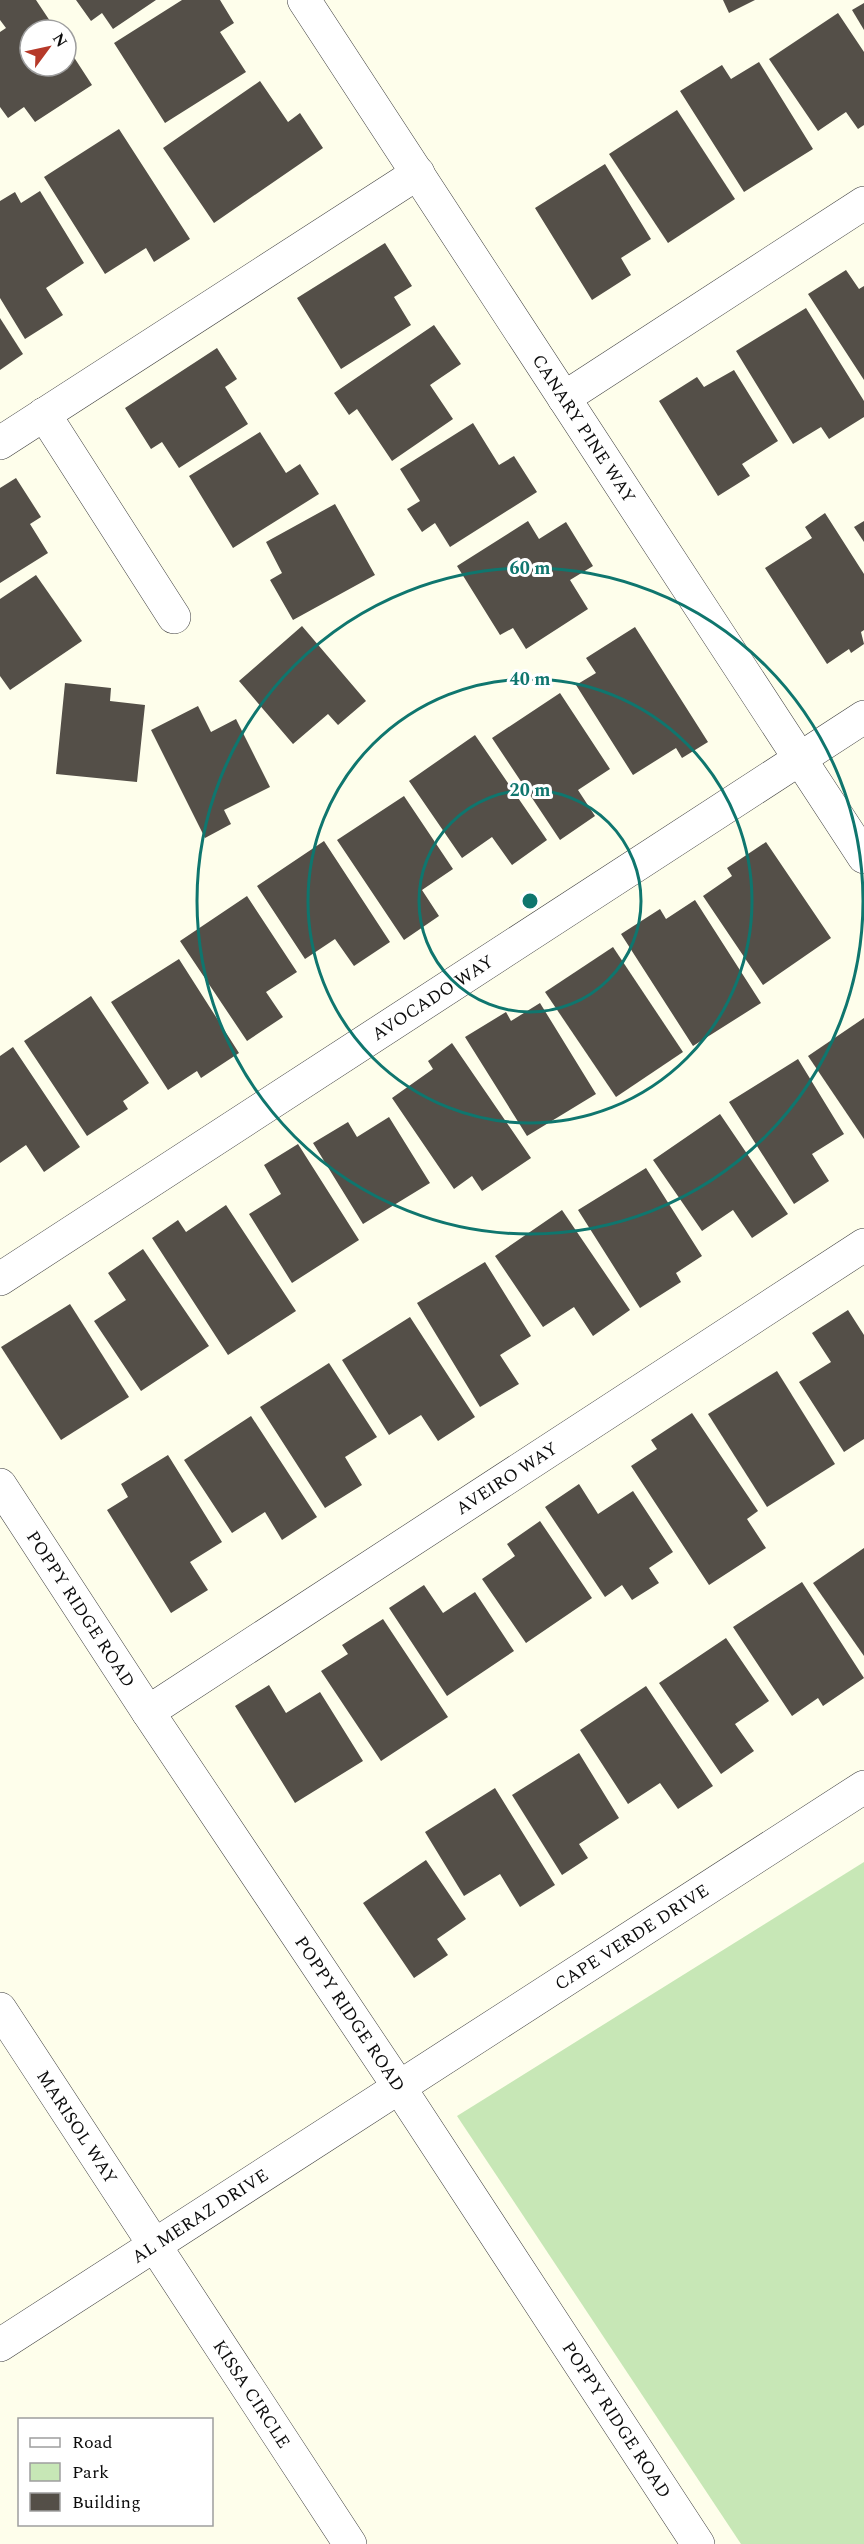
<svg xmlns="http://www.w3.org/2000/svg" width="864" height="2544" font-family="Spectral,serif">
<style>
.green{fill:#c7e7b6}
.building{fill:#544f48}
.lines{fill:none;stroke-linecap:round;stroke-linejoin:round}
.street-casing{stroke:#3f3f3f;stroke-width:34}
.street{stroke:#fff;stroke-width:33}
.ring{fill:none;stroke:#0f766e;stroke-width:3}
.labels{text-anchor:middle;stroke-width:6;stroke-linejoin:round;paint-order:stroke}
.street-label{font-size:18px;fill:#0c0c0c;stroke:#fff}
.centre{fill:#0f766e;stroke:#fff;stroke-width:3}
.ring-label{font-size:18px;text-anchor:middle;font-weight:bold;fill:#0f766e;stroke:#fff;stroke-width:6;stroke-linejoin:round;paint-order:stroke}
</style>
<rect width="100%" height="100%" fill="#fefeeb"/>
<path class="green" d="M864,1862V2544H741L457,2116Z"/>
<g class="building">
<path d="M0,0H36L56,30H30V66H66V45L92,85L35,122L24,107L8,118L0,107V32L6,28L0,20Z"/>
<path d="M76,0H156L113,29L102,13L91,21Z"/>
<path d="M182,0H220L234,23L220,32L246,72L165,123L114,43Z"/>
<path d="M723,0H755L729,13Z"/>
<path d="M864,3V30L852,10Z"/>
<path d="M838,13L864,52V125L858,129L846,112L818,131L769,59Z"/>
<path d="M759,62L813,149L744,192L680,91L722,65L731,79Z"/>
<path d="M260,81L288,122L300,113L323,148L214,223L163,148Z"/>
<path d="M677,110L735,199L668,243L609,154Z"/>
<path d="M119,129L190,239L154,262L146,248L105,274L44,177Z"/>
<path d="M605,164L651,239L621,258L631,275L592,300L535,208Z"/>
<path d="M40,191L84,263L46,288L63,315L25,339L0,298V201L15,192L21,203Z"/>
<path d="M385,243L412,286L394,297L411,325L341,369L297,298Z"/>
<path d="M846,270L859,289L864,286V380L808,294Z"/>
<path d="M806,308L864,401V417L829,439L821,427L793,444L736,351Z"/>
<path d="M0,318L23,354L0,370Z"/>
<path d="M434,325L461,364L430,385L453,419L392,461L357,409L349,415L334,393Z"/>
<path d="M217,348L237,379L225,387L248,424L179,468L162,442L151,449L125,408Z"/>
<path d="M734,370L778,441L742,464L750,476L718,496L659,401L697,377L704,387Z"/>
<path d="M473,423L499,465L514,456L537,492L450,547L435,523L422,532L407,509L420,501L400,469Z"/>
<path d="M260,432L286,473L300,464L319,494L233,548L189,476Z"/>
<path d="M16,478L41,517L30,524L48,553L0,583V488Z"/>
<path d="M335,504L375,575L293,620L270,580L282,573L266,542Z"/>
<path d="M825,513L864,574V630L861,632L864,644L851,653L849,649L827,664L765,568L812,538L805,527Z"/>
<path d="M528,521L539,539L566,522L593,566L570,580L588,609L526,649L513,628L500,635L457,566Z"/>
<path d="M864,521V542L854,527Z"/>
<path d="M36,575L82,641L10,690L0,676V599Z"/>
<path d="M302,626L366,701L338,725L328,714L293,744L239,681Z"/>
<path d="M635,627L708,742L682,758L676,748L633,775L576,685L596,673L586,658Z"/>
<path d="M65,683L111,688L110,701L145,705L137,782L56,774Z"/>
<path d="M560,693L610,769L578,790L595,816L560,840L492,738Z"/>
<path d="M198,706L211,732L236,719L270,787L224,810L231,824L205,838L151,730Z"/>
<path d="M475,735L547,840L512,865L492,837L462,858L409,781Z"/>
<path d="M404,796L453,869L422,890L439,916L404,940L337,840Z"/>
<path d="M324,841L390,942L354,966L335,939L305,959L257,886Z"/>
<path d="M766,842L831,938L763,985L703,896L732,876L727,868Z"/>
<path d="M247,896L297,972L266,992L283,1017L247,1041L180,941Z"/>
<path d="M695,900L761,1003L693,1046L621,934L660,909L666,919Z"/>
<path d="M613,947L683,1052L616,1097L545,992Z"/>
<path d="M179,959L239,1053L201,1078L197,1071L168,1090L111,1002Z"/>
<path d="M91,996L149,1083L123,1101L128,1109L87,1136L24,1041Z"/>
<path d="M540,1003L596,1094L527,1136L465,1037L506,1012L511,1021Z"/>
<path d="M864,1018V1139L808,1056Z"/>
<path d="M452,1043L531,1158L482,1191L472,1176L454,1189L392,1098L433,1069L428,1061Z"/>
<path d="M13,1047L80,1147L44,1172L26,1145L0,1163V1056Z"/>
<path d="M798,1059L844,1134L812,1154L829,1181L794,1204L729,1102Z"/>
<path d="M720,1114L788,1214L752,1238L733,1210L702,1231L653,1160Z"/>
<path d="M389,1117L430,1183L363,1224L313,1143L348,1122L357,1137Z"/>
<path d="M298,1144L359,1240L292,1283L249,1214L281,1194L264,1165Z"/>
<path d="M646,1168L702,1256L676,1273L681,1282L640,1308L578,1210Z"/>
<path d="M226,1205L296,1311L228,1355L152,1238L178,1220L186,1232Z"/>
<path d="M562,1210L630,1310L593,1336L574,1307L543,1327L495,1256Z"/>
<path d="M143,1249L209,1346L141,1391L94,1321L126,1300L108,1273Z"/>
<path d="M485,1262L531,1336L500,1355L519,1384L480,1407L417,1303Z"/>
<path d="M70,1304L129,1397L61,1440L1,1347Z"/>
<path d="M848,1310L864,1335V1439L844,1452L799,1382L831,1362L812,1333Z"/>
<path d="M410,1317L475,1417L438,1441L421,1415L389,1435L342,1360Z"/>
<path d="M329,1363L377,1437L345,1457L362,1485L325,1508L260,1407Z"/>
<path d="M777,1371L835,1464L767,1507L708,1414Z"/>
<path d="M692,1413L758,1511L747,1519L766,1548L709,1585L631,1466L657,1449L651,1440Z"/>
<path d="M251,1416L317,1517L282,1540L265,1512L232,1533L184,1460Z"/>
<path d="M168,1455L222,1542L190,1562L208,1590L171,1613L107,1510L128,1497L121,1484Z"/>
<path d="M579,1484L598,1514L633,1491L673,1552L649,1568L659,1583L632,1600L622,1585L605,1597L545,1507Z"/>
<path d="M540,1521L592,1598L526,1643L482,1579L515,1556L507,1544Z"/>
<path d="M864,1548V1656L813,1583Z"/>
<path d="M802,1582L864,1678L823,1706L818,1698L792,1716L733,1627Z"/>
<path d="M424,1585L443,1613L475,1592L514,1651L447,1696L389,1608Z"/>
<path d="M383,1619L448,1717L381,1761L321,1671L348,1654L342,1645Z"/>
<path d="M726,1638L769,1701L735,1724L754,1751L721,1774L659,1683Z"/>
<path d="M269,1685L286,1713L320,1692L363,1761L295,1803L235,1706Z"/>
<path d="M646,1686L713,1786L678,1809L660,1783L628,1804L580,1730Z"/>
<path d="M579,1753L619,1818L579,1844L588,1858L562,1875L512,1795Z"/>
<path d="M495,1788L555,1885L520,1907L500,1874L464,1896L425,1832Z"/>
<path d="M426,1860L466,1919L437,1939L448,1955L414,1978L363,1903Z"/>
</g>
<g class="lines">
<g class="street-casing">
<g id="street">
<path id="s1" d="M304,0L864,857"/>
<path d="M564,398L864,203"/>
<path d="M44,414L174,617"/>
<path d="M0,443L418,173"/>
<path id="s2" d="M0,1279L864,717"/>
<path id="s3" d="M0,1485L148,1712L399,2087L698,2544"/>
<path id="s4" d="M148,1712L864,1245"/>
<path id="s5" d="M0,2009L350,2544"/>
<path id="s6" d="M0,2345L864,1787"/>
</g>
</g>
<use href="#street" class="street"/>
</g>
<g class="ring">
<circle cx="530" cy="901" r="111"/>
<circle cx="530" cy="901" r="222"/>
<circle cx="530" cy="901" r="333"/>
</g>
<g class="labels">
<g class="street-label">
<text dy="6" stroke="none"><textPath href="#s1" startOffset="512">CANARY PINE WAY</textPath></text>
<text dy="6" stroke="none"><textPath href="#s2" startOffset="516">AVOCADO WAY</textPath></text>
<text dy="6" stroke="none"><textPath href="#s4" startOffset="428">AVEIRO WAY</textPath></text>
<text dy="6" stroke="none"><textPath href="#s3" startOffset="148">POPPY RIDGE ROAD</textPath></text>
<text dy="6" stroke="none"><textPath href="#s6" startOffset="752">CAPE VERDE DRIVE</textPath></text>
<text dy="6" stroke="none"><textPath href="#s3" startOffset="634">POPPY RIDGE ROAD</textPath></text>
<text dy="6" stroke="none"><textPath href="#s5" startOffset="141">MARISOL WAY</textPath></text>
<text dy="6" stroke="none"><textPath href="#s6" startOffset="238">AL MERAZ DRIVE</textPath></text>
<text dy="6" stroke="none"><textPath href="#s5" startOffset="460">KISSA CIRCLE</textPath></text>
<text dy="6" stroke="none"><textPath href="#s3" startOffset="1120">POPPY RIDGE ROAD</textPath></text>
</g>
</g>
<circle cx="530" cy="901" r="9" class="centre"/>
<g class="ring-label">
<text x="530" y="574">60 m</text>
<text x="530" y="685">40 m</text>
<text x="530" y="796">20 m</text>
</g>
<rect x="18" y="2418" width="195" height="108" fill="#ffffff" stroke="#9e9e9e" stroke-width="1.5"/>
<rect x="30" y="2438" width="30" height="9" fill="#ffffff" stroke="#9e9e9e" stroke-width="1.5"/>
<text x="72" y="2448" font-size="18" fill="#0c0c0c">Road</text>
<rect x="30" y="2463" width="30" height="18" fill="#c7e7b6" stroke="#9e9e9e" stroke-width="1.5"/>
<text x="72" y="2478" font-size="18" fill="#0c0c0c">Park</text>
<rect x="30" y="2493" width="30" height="18" fill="#544f48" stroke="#9e9e9e" stroke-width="1.5"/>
<text x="72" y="2508" font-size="18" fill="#0c0c0c">Building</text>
<g transform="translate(48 48) rotate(57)"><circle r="28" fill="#ffffff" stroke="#9e9e9e" stroke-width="1.5"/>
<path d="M0-4.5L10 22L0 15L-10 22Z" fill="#b63929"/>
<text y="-9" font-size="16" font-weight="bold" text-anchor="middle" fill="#0c0c0c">N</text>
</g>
</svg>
